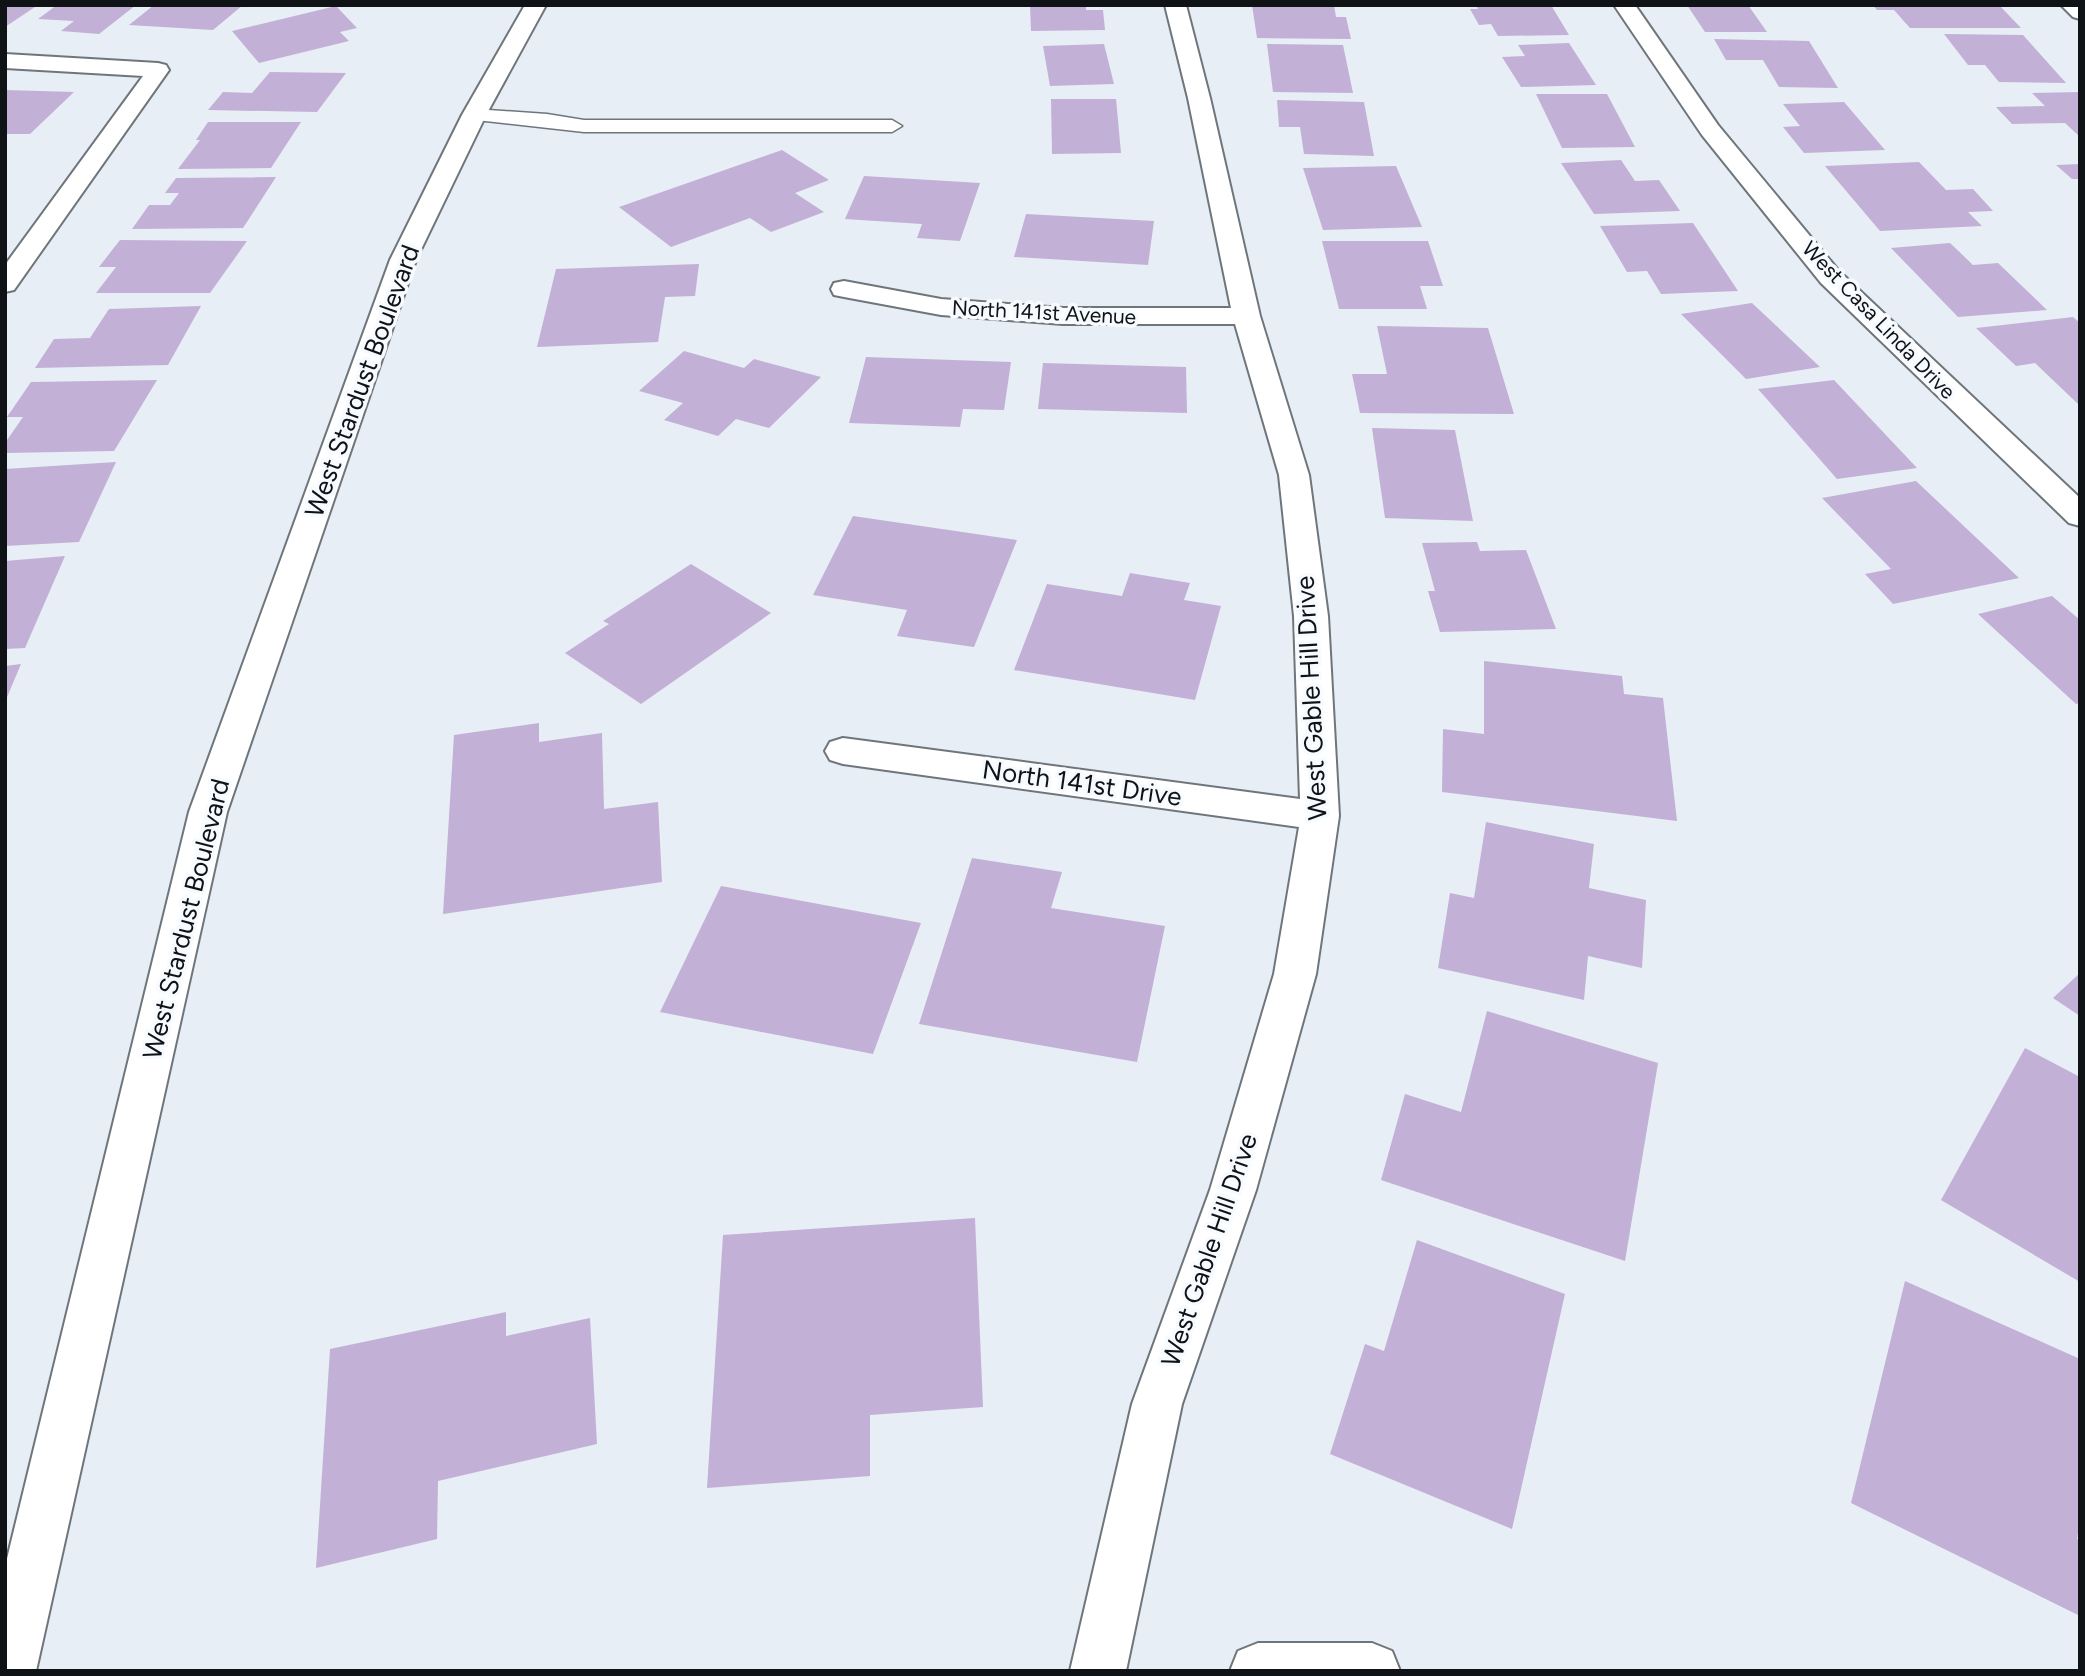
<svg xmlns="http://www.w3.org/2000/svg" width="2085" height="1676" viewBox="0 0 2085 1676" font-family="Figtree,sans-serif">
<rect width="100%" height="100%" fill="#e7eef5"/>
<!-- building -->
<g fill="#c3b0d6">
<path d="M5 5H38L5 27Z"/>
<path d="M57 5H136L99 34 61 31 74 21 38 19Z"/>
<path d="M154 5H243L213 30 129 25Z"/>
<path d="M1030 5H1086V10H1103L1105 30 1031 31Z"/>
<path d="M1252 5H1334L1336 17H1346L1351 39 1257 38Z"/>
<path d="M1476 5H1551L1569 35 1498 36 1491 24 1479 25 1470 9H1478Z"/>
<path d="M1687 5H1748L1767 32H1705Z"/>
<path d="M1873 5H1999L2021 28H1910L1894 10H1877Z"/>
<path d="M336 6 357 28 340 32 349 41 259 63 232 31Z"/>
<path d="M1944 34 2023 35 2066 83 1999 82 1985 65H1968Z"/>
<path d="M1714 39 1809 41 1838 88 1779 87 1763 60H1726Z"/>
<path d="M1569 43 1596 85 1521 87 1502 57 1525 56 1518 45Z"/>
<path d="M1104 44 1114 84 1050 86 1043 46Z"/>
<path d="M1267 44 1343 45 1353 93 1273 92Z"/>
<path d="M270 72 346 73 317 112 208 110 223 92 252 93Z"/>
<path d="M5 90 74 92 30 134H5Z"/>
<path d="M2080 92V137L2065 123 2012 124 1996 107 2045 106 2032 93Z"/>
<path d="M1536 94H1607L1635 147 1562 148Z"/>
<path d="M1051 99H1116L1121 153 1052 154Z"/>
<path d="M1277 100 1364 102 1374 156 1304 154 1300 127H1279Z"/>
<path d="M1844 102 1885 150 1804 153 1783 127 1800 126 1783 104Z"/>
<path d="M208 122H301L271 168 178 169 200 140H196Z"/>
<path d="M782 150 829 180 795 193 824 212 771 232 750 218 671 247 619 207Z"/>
<path d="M1621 160 1635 181 1659 180 1680 211 1594 214 1561 163Z"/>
<path d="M1919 162 1946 190 1973 189 1993 211 1968 212 1982 226 1880 231 1825 166Z"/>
<path d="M2080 164V179H2072L2056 165Z"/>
<path d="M1396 166 1422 227 1323 230 1303 168Z"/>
<path d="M864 176 980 183 960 241 917 238 922 224 845 219Z"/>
<path d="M276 177 243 228 132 229 149 205H170L179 193H165L176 178Z"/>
<path d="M1026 214 1154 221 1148 265 1014 257Z"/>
<path d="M1693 223 1738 291 1661 294 1647 271 1627 272 1600 226Z"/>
<path d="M120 240 247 241 210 293H96L116 267H99Z"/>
<path d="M1322 241H1428L1443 286H1420L1427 309H1339Z"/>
<path d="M1950 243 1973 265 1998 263 2047 310 1958 317 1891 248Z"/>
<path d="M699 264 695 296 665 297 658 342 537 347 556 269Z"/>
<path d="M1752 303 1820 367 1746 379 1681 314Z"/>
<path d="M201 306 168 365 35 368 54 339 90 338 109 309Z"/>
<path d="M2073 317 2080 323 2078 404 2035 363 2016 366 1976 328Z"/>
<path d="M1377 326 1488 328 1514 414 1360 413 1352 374H1387Z"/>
<path d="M684 351 744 368 754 359 821 377 769 428 736 419 718 436 664 420 683 403 639 391Z"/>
<path d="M866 357 1011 362 1004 410 963 409 960 427 849 423Z"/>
<path d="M1043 363 1186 367 1187 413 1038 409Z"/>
<path d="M157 380 114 451 5 453V443L23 417H7L31 382Z"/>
<path d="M1834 380 1917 468 1837 479 1758 389Z"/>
<path d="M1372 428 1455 430 1473 521 1385 518Z"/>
<path d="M116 462 79 542 5 546V469Z"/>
<path d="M1916 481 2019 578 1893 604 1865 574 1891 569 1822 498Z"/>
<path d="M853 516 1017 540 974 647 897 636 907 610 813 595Z"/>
<path d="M1477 542 1480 551 1526 550 1556 629 1440 632 1428 591H1435L1422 543Z"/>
<path d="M65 556 25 648 5 649V561Z"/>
<path d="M691 564 771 613 641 704 565 653 609 624 603 621Z"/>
<path d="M1130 573 1190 583 1184 600 1221 606 1195 700 1014 670 1047 584 1122 596Z"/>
<path d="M2052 596 2080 620V703L2076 704 1978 614Z"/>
<path d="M1484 661 1622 676 1624 694 1663 698 1677 821 1442 792 1443 729 1484 734Z"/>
<path d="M21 664 5 702V666Z"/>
<path d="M539 723V742L602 733 604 809 658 802 662 882 443 914 454 735Z"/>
<path d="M1486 822 1594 844 1589 888 1646 900 1642 968 1588 956 1584 1000 1438 968 1450 893 1474 898Z"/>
<path d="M972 858 1062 872 1051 908 1165 926 1137 1062 919 1024Z"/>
<path d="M721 886 921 923 873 1054 660 1012Z"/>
<path d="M2080 973V1016L2053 998Z"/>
<path d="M1487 1011 1658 1063 1625 1261 1381 1180 1405 1094 1461 1112Z"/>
<path d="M2025 1048 2080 1077V1282L1941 1200Z"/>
<path d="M975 1218 983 1407 870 1415V1476L707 1488 723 1235Z"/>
<path d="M1417 1240 1565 1294 1512 1529 1330 1454 1365 1344 1384 1351Z"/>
<path d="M1905 1281 2080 1359V1521L2077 1539 2080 1540V1616L1851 1503Z"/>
<path d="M506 1312V1336L590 1318 597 1444 438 1481 437 1539 316 1568 330 1349Z"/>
</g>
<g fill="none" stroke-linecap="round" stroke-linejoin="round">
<defs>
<path id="service" d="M474 109 547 114 584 120H892L902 126 892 132H584L467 119 465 115Z"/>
<g id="minor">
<path d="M1165 5H1186L1210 98 1260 316 1309 475 1328 616 1339 816 1316 974 1256 1190 1182 1404 1126 1671H1070L1132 1404 1210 1190 1274 974 1299 827 843 764 830 760 825 751 830 742 843 738 1300 799 1294 616 1279 475 1235 324H1063L941 315 844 297 834 295 831 289 834 283 844 281 941 299 1063 308H1231L1188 98Z"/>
<path d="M1614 5H1635L1718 125 1839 271 2080 498V526L2069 523 1821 283 1702 135Z"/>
<path d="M2061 5H2080V19L2073 17Z"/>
<path d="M5 54 158 63 166 65 169 70 14 290 5 292V265L143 76 5 68Z"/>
<path d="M1258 1643H1372L1392 1651 1400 1671H1230L1238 1651Z"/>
</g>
<path id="tertiary" d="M525 5H546L486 115 416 260 227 812 36 1671H5V1567L189 812 390 260 462 115Z"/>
</defs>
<!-- service casing -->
<use href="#service" stroke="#6f767b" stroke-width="3"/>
<!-- minor casing -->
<use href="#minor" stroke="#6f767b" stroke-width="4"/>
<!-- tertiary casing -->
<use href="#tertiary" stroke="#6f767b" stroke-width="4"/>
<!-- service -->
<use href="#service" fill="#fff" fill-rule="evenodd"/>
<!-- minor -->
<use href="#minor" fill="#fff" fill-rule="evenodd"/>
<!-- tertiary -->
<use href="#tertiary" fill="#fff" fill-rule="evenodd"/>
</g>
<g text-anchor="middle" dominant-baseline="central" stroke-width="7" stroke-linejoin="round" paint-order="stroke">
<!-- far-street labels -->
<g font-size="21" fill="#101315" stroke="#f7fbff">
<text transform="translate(1044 312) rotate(3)">North 141st Avenue</text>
<text transform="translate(1879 320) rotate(46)">West Casa Linda Drive</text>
</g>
<!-- street labels -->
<g font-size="26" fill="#101315" stroke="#f7fbff">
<text transform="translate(362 381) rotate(-70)">West Stardust Boulevard</text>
<text transform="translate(1311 698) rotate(-93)">West Gable Hill Drive</text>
<text transform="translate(1082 783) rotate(8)">North 141st Drive</text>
<text transform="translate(186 919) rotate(-76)">West Stardust Boulevard</text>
<text transform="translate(1209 1250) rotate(-71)">West Gable Hill Drive</text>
</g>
</g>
<!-- border -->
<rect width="2085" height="1676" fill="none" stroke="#101315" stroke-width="14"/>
</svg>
